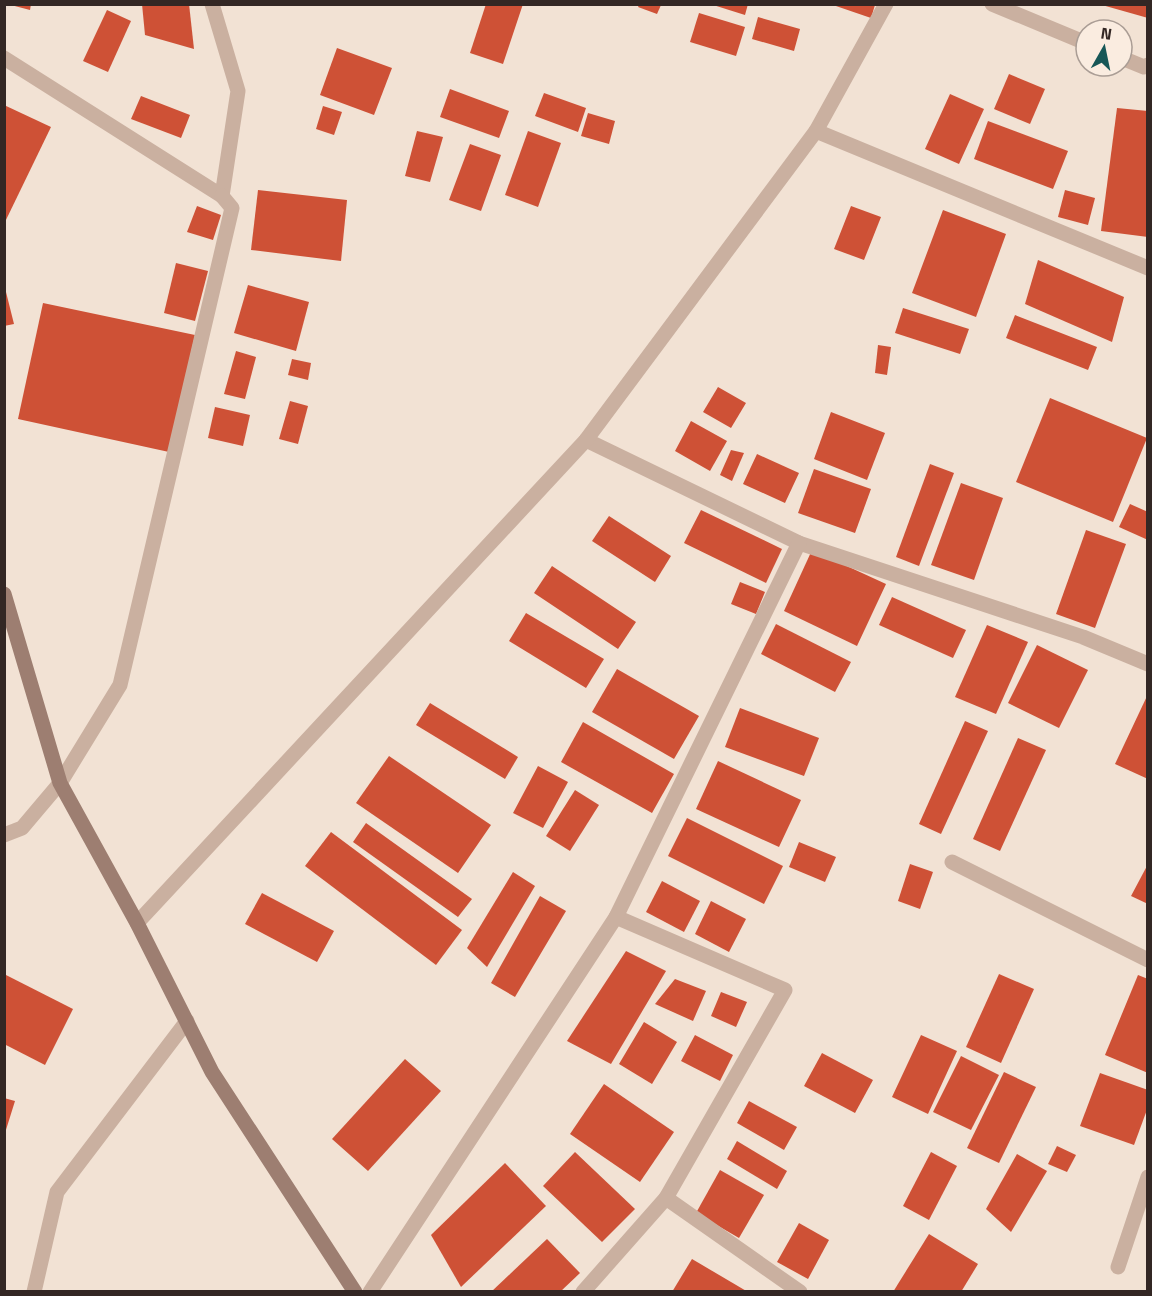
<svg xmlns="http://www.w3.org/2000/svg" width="1152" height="1296" viewBox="0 0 1152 1296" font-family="'Titillium Web',sans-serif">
<rect width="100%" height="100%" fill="#f2e2d4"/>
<!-- building -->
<g fill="#ce5136">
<path d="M7 4H31L30 10Z"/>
<path d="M142 4H189L194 49 145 35Z"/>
<path d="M486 4H523L503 64 470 53Z"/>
<path d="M710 4H748L745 15Z"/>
<path d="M639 5H661L657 14 638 7Z"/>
<path d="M833 5H875L871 18Z"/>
<path d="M1102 5H1148V18Z"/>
<path d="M107 10 131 21 108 72 83 61Z"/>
<path d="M699 13 745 27 736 56 690 42Z"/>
<path d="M758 17 800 29 794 51 752 39Z"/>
<path d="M337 48 392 68 374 115 320 95Z"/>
<path d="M1009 74 1045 89 1030 124 994 109Z"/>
<path d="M450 89 509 111 499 138 440 117Z"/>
<path d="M544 93 586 108 578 132 535 116Z"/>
<path d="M950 94 984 109 959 164 925 149Z"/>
<path d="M141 96 190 115 181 138 131 119Z"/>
<path d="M4 105 51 127 4 224Z"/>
<path d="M323 106 342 112 334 135 316 129Z"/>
<path d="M1117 108 1148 111V237L1101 231Z"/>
<path d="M588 113 615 121 609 144 581 136Z"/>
<path d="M988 121 1068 151 1053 189 974 159Z"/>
<path d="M417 131 443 137 430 182 405 176Z"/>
<path d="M528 131 561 143 538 207 505 195Z"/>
<path d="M470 144 501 155 481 211 449 200Z"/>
<path d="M258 190 347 200 341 261 251 250Z"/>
<path d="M1065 190 1095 198 1088 225 1058 217Z"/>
<path d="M197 206 221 215 213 240 187 232Z"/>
<path d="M851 206 881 217 864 260 834 249Z"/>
<path d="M943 210 1006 234 976 317 912 293Z"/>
<path d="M1038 260 1124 297 1112 342 1025 304Z"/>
<path d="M176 263 208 271 195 321 164 313Z"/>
<path d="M4 284 14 324 4 326Z"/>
<path d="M248 285 309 302 296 351 234 333Z"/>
<path d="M43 303 195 335 169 452 18 419Z"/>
<path d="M903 308 969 329 960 354 895 333Z"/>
<path d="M1015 315 1097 347 1088 370 1006 338Z"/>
<path d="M878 345 891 347 887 375 875 373Z"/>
<path d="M236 351 256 357 245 399 224 394Z"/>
<path d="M292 359 311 363 308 380 288 375Z"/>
<path d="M718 387 746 403 731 428 703 412Z"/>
<path d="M1050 398 1147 438 1113 522 1016 482Z"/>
<path d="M290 401 308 406 298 444 279 439Z"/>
<path d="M215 407 250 415 243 446 208 438Z"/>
<path d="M831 412 885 433 867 480 814 459Z"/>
<path d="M691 421 727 441 710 471 675 451Z"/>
<path d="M731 450 744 453 732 481 720 475Z"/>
<path d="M757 454 799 473 785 503 743 484Z"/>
<path d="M930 464 954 473 919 566 896 557Z"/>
<path d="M814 469 871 489 855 533 798 513Z"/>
<path d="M961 483 1003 498 974 580 931 565Z"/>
<path d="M1130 504 1148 512V540L1119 527Z"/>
<path d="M701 510 782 549 766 583 684 543Z"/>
<path d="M609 516 671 556 655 582 592 541Z"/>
<path d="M1086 530 1126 544 1095 628 1056 614Z"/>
<path d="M812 550 886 584 857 646 784 611Z"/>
<path d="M552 566 636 622 618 649 534 593Z"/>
<path d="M740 582 765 592 756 614 731 604Z"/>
<path d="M892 597 966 630 953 658 879 625Z"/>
<path d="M526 613 604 659 586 688 509 641Z"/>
<path d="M776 624 851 662 835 692 761 654Z"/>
<path d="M987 625 1028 642 996 714 955 697Z"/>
<path d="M1037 645 1088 670 1059 728 1008 703Z"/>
<path d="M617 669 699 716 674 759 592 712Z"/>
<path d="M1148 694V779L1115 764Z"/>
<path d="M430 703 518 757 505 779 416 725Z"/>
<path d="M740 708 819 738 804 776 725 747Z"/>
<path d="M965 721 988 731 941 834 919 824Z"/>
<path d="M583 722 674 774 652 813 561 762Z"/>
<path d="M1018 738 1046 750 1000 851 973 839Z"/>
<path d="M389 756 491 825 458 873 356 803Z"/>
<path d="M718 761 801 800 779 847 696 809Z"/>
<path d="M538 766 568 782 543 828 513 813Z"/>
<path d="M575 790 599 805 570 851 546 836Z"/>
<path d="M687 818 783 866 764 904 668 856Z"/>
<path d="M366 823 472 899 458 917 353 842Z"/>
<path d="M331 832 462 930 436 965 305 866Z"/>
<path d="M799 842 836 857 825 882 789 867Z"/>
<path d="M910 864 933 872 920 909 898 901Z"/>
<path d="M1148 864V904L1131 896Z"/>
<path d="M513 872 535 886 487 967 467 948Z"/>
<path d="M662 881 700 901 684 932 646 912Z"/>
<path d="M262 893 334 931 317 962 245 924Z"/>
<path d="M540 896 566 911 515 997 491 983Z"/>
<path d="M711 901 746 919 729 952 695 934Z"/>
<path d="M626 951 666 971 611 1064 567 1041Z"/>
<path d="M4 974 73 1009 45 1065 4 1044Z"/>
<path d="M999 974 1034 989 1001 1063 966 1047Z"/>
<path d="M1138 975 1148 979V1073L1105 1055Z"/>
<path d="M675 979 706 991 693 1021 655 1004Z"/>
<path d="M721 992 747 1002 736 1027 711 1016Z"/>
<path d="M644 1022 677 1042 652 1084 619 1064Z"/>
<path d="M695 1035 733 1055 720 1081 681 1061Z"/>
<path d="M921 1035 957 1051 928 1114 892 1097Z"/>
<path d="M822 1053 873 1080 855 1113 804 1086Z"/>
<path d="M961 1056 999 1075 971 1130 933 1112Z"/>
<path d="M405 1059 441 1091 368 1171 332 1139Z"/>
<path d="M1004 1072 1036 1087 999 1163 967 1148Z"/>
<path d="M1100 1073 1148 1090V1107L1134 1145 1080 1126Z"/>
<path d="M604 1084 674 1132 640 1182 570 1134Z"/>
<path d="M4 1098 15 1101 5 1133H4Z"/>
<path d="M749 1101 797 1127 784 1150 737 1123Z"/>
<path d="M737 1141 787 1171 777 1189 727 1159Z"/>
<path d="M1057 1146 1076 1155 1067 1172 1048 1164Z"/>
<path d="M575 1152 635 1209 602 1242 543 1186Z"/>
<path d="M931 1152 957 1166 929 1220 903 1206Z"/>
<path d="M1017 1154 1047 1171 1011 1232 986 1209Z"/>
<path d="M505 1163 546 1206 461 1287 431 1235Z"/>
<path d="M720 1170 764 1195 739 1238 696 1213Z"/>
<path d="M799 1223 829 1240 808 1279 777 1262Z"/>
<path d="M929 1234 978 1264 961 1292H893Z"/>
<path d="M547 1239 580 1273 560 1292H491Z"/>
<path d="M692 1259 748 1292H672Z"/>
</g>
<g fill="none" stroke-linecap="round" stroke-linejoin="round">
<!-- street -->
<g stroke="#cab0a0" stroke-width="15">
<path d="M992 4 1086 43"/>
<path d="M4 58 222 196 238 91 212 4"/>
<path d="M1122 58 1144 67 1148 65"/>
<path d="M816 131 886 4"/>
<path d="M586 440 799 543 1083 637 1148 664"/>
<path d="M4 835 22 828 60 783 120 685 232 208 222 196"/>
<path d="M952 862 1148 960"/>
<path d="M616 917 785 990 666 1198"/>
<path d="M137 923 586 440 816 131 1148 268"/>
<path d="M1118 1267 1148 1177"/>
<path d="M34 1292 57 1192 187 1021"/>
<path d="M370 1292 616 917 799 543"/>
<path d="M583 1292 666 1198 800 1292"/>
</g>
<!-- secondary -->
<path stroke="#9d7e71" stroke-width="15" d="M4 594 60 783 137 923 212 1072 355 1292"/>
</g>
<!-- border -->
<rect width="1152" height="1296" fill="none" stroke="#332724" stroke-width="12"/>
<!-- north arrow -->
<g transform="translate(1104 48) rotate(9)"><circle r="28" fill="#faece0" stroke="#aa9d95" stroke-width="1.5"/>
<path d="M0-4.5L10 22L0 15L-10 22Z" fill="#175757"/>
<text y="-9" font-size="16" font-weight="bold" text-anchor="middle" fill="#332724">N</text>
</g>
</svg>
